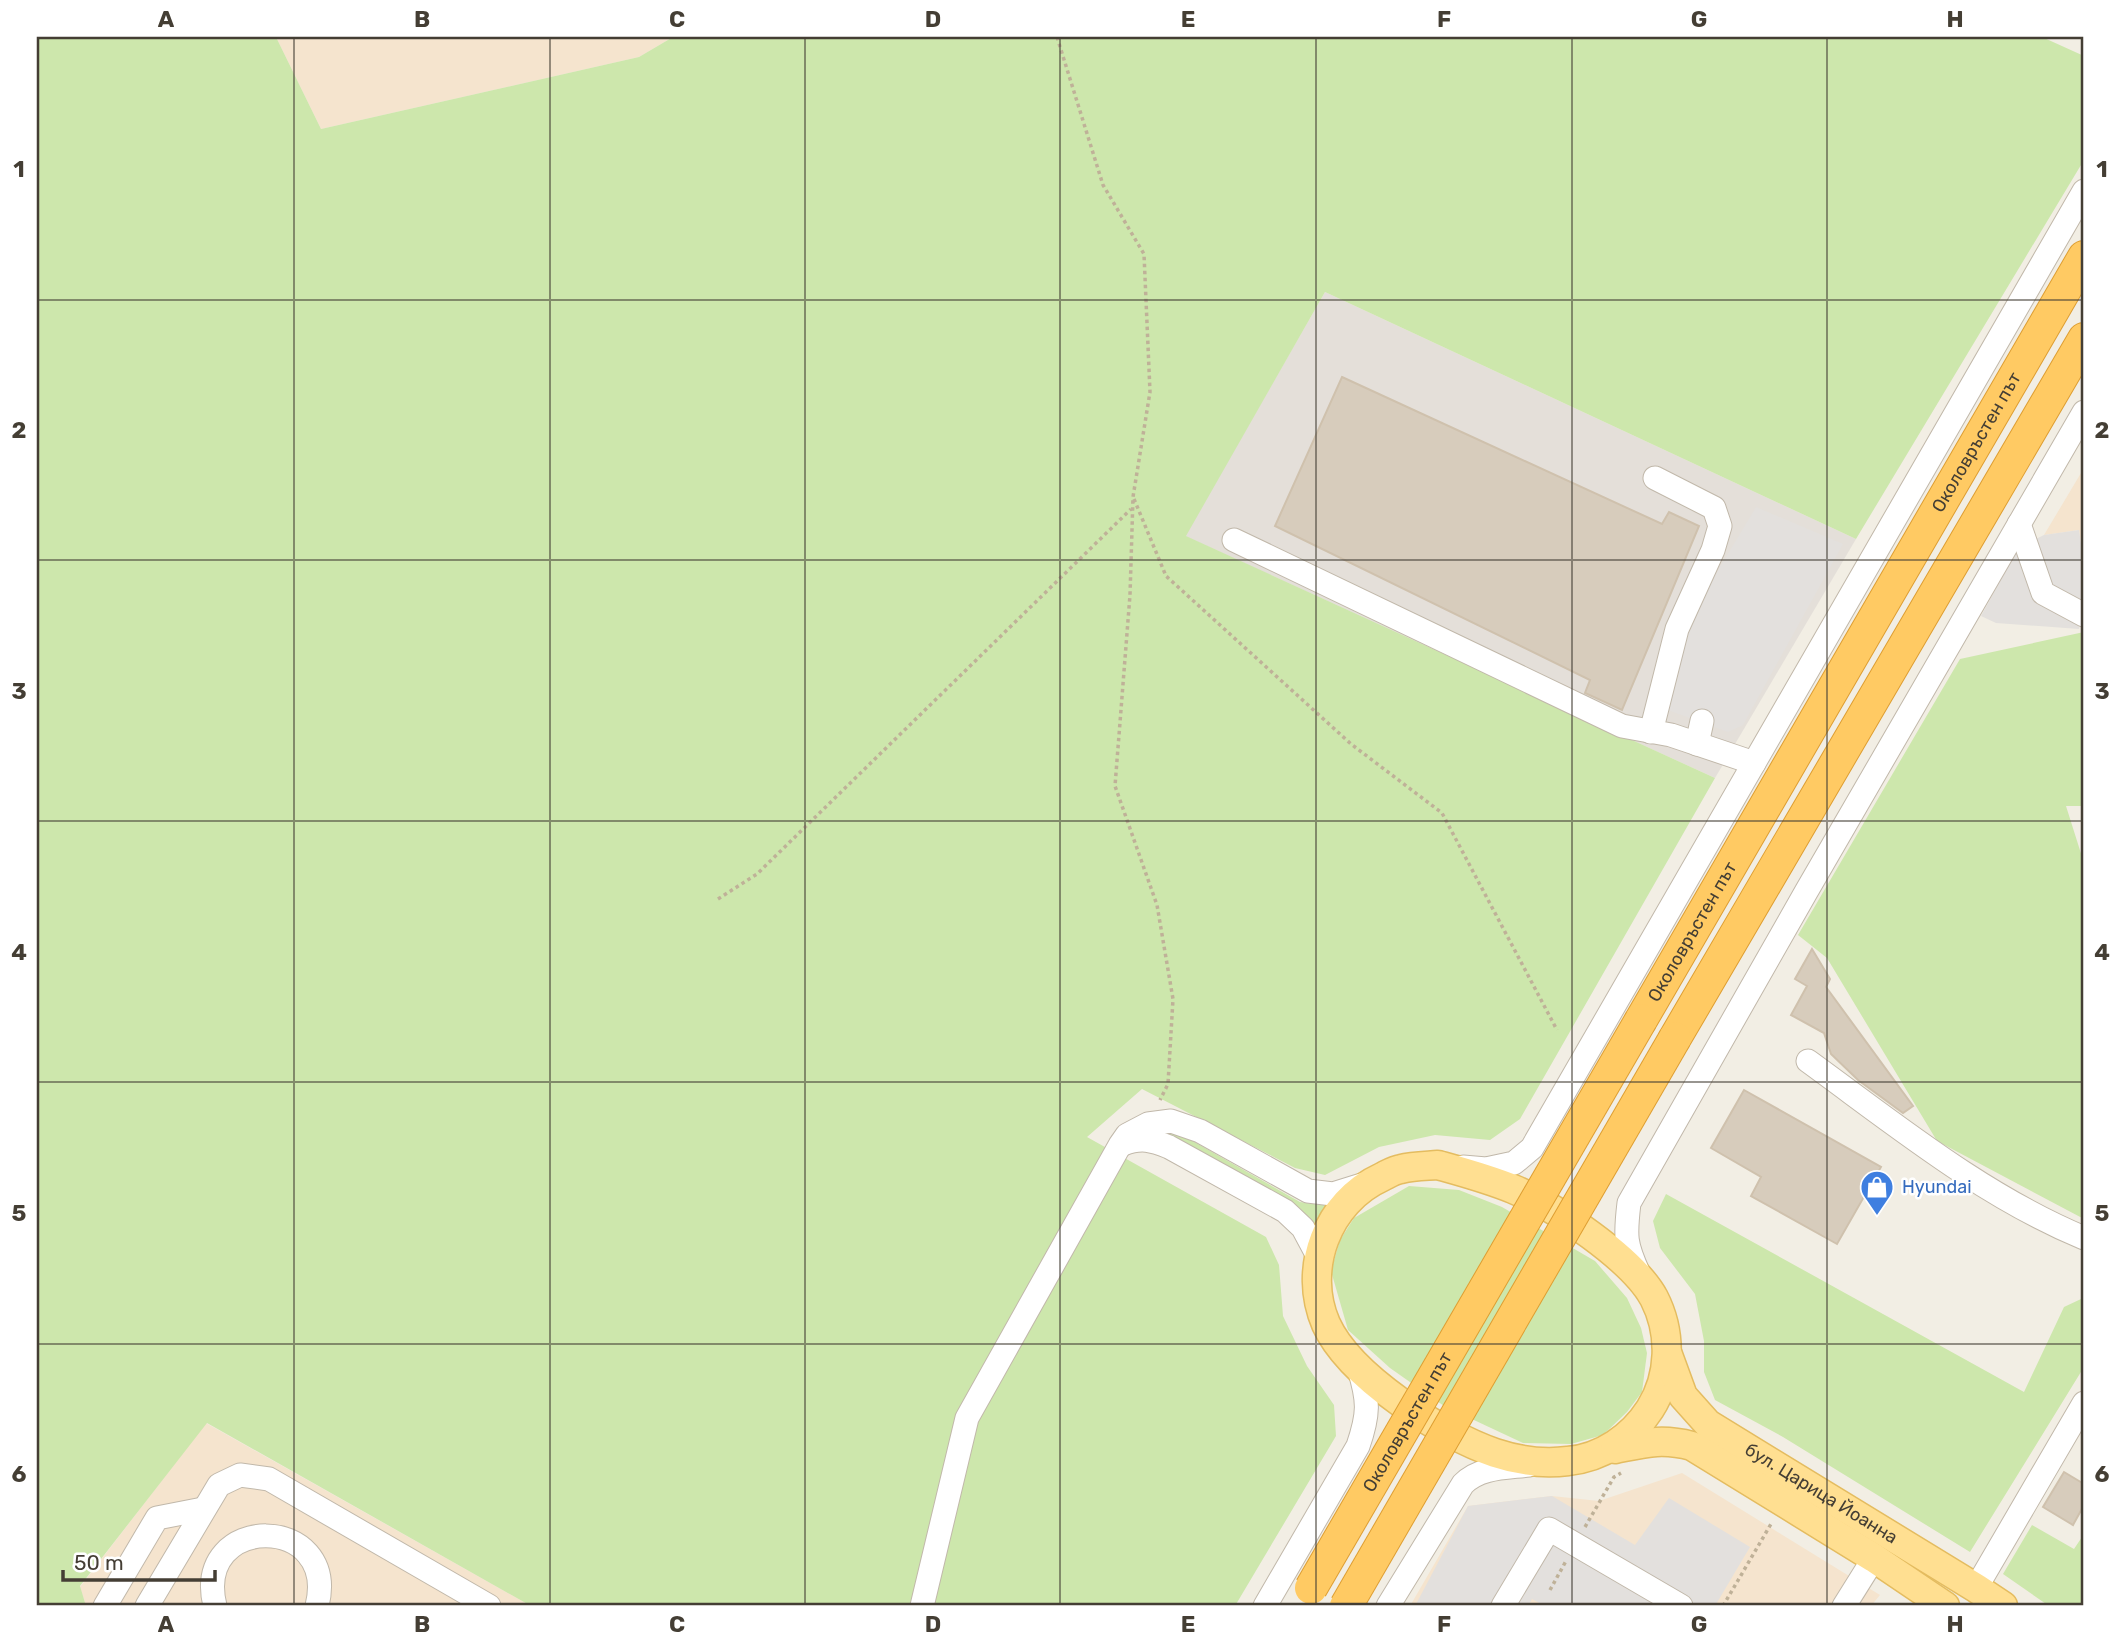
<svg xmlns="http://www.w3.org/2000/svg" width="2121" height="1643" viewBox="0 0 2121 1643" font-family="Rubik,sans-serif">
<rect width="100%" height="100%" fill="#f2eee4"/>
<!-- commercial -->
<g fill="#f5e4ce">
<path d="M276 37H673L639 57 321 129Z"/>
<path d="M2084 468V564L2079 530 2044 535Z"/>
<path d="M206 1423 531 1606H86L80 1587Z"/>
<path d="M1682 1473 1880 1595 1871 1606H1410L1468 1506 1552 1496 1599 1501Z"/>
</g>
<!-- industrial -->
<path fill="#e4dfd9" d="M1325 292 1856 539 1715 778 1185 536Z"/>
<!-- green -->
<g fill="#cde7ac">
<path d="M37 37H276L321 129 639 57 673 37H2042L2084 56V160L1856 539 1325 292 1186 536 1715 778 1520 1119 1490 1140 1435 1135 1379 1147 1325 1175 1295 1168 1142 1089 1087 1137 1266 1237 1279 1265 1283 1316 1307 1366 1334 1405 1336 1436 1235 1606H531L207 1423 80 1586 86 1606H37Z"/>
<path d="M2084 632V806H2066L2084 863V1219L1937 1141 1827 958 1798 935 1960 659Z"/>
<path d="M1171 1132 1182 1135 1300 1202 1320 1205H1334L1315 1235 1169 1135 1168 1133Z"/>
<path d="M1409 1186 1459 1190 1502 1207 1595 1261 1627 1298 1641 1328 1647 1353 1642 1392 1627 1412 1603 1435 1571 1444 1523 1443 1444 1406 1390 1368 1348 1330 1331 1271 1340 1240 1354 1218Z"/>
<path d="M1666 1194 2024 1392 2064 1307 2081 1299 2084 1301V1367L1970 1552 1783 1437 1715 1400 1704 1372V1341L1695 1294 1660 1248 1653 1221Z"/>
<path d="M2032 1525 2074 1549 2084 1534V1606H2049L2003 1574Z"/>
</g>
<!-- parking -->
<g fill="#e3e0dd">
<path d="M1756 507 1843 544 1743 725 1728 732 1665 709 1689 619Z"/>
<path d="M2079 530 2084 564V609L2079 629 1996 623 1981 616 2019 547 2044 535Z"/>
<path d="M1552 1496 1635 1545 1669 1498 1750 1547 1715 1606H1545L1532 1599 1528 1606H1415L1468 1506Z"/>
</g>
<!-- building -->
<g fill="#d7ccbc" stroke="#cfc1ad" stroke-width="2">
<path d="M1342 377 1662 524 1669 512 1699 526 1622 710 1585 693 1590 680 1275 526Z"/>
<path d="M1812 949 1830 979 1826 987 1913 1106 1903 1113 1858 1080 1831 1054 1824 1033 1791 1015 1807 986 1795 979Z"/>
<path d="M1744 1090 1881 1167 1837 1244 1751 1196 1761 1177 1711 1148Z"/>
<path d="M2064 1472 2084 1484V1505L2073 1525 2043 1507Z"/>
</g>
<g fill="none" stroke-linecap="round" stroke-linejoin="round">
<defs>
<g id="minor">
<path d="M2019 524 2043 593 2084 615"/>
<path d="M1234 540 1622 726 1671 735 1754 763"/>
<path d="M1651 732 1677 629 1713 550 1720 526 1714 508 1655 478"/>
<path d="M1697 744 1702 721"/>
<path d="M1808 1061C1896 1125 1983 1196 2084 1238"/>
<path d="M1123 1144C1141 1137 1152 1140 1169 1147L1285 1211 1303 1228 1318 1256"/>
<path d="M1463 1167 1486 1169 1514 1163 1532 1148 2084 191"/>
<path d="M1639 1274C1625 1244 1625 1236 1629 1203L1806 892 2084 412"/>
<path d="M1976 1588 2084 1403"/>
<path d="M105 1606 157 1518 203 1509"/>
<path d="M147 1606 219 1485 240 1475 269 1479 489 1606"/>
<path d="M215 1606C192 1512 340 1513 317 1606"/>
<path d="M922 1606 967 1418 1120 1145 1127 1135 1148 1124 1171 1121 1200 1131 1308 1191 1333 1194 1365 1184"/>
<path d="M1265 1606 1358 1446C1369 1414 1369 1401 1359 1369"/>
<path d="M1388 1606 1463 1484C1480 1467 1505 1468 1529 1465"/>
<path d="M1503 1606 1549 1529 1681 1606"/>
<path d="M1844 1606 1874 1558"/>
</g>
<g id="major">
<path d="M1438 1165C1463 1172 1489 1179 1513 1189 1554 1206 1633 1259 1654 1298 1672 1333 1671 1376 1650 1409 1632 1437 1602 1458 1568 1461 1544 1464 1519 1461 1495 1453 1442 1435 1350 1377 1326 1324 1302 1269 1327 1202 1382 1177 1388 1174 1394 1170 1401 1169 1413 1166 1426 1166 1438 1165Z"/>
<path id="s1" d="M1668 1355 1683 1396 1708 1424 1976 1588 2003 1606"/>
<path d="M1615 1449C1645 1443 1661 1438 1692 1446L1874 1558 1945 1606"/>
</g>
<g id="highway">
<path id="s2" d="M1641 1020 2084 257"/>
<path d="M1675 1038 2084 339"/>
</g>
</defs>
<!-- minor casing -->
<use href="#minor" stroke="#c1b8aa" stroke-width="25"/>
<!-- major casing -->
<use href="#major" stroke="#e4bc60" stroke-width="31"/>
<!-- highway casing -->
<use href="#highway" stroke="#de9e32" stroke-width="34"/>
<!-- path -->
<g stroke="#bfb198" stroke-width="3.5" stroke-dasharray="3.5 3.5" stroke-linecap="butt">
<path d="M1057 37 1103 185 1144 254 1150 392 1133 497 1130 595 1115 786 1157 905 1173 999 1168 1084 1160 1100"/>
<path d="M1134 499 1166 576 1351 744 1442 813 1557 1030"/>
<path d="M718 899 757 874 1131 509"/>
<path d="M1585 1527 1614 1477 1621 1473"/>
<path d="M1550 1590 1566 1561"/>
<path d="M1723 1606 1771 1524"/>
</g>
<!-- minor -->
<use href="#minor" stroke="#fff" stroke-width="23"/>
<!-- major -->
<use href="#major" stroke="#ffdf91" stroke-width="28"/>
<!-- highway -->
<use href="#highway" stroke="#ffca63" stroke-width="32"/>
<defs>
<g id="highway-bridge">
<path id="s3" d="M1311 1588 1641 1020"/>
<path d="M1346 1606 1675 1038"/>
</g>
</defs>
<!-- highway-bridge casing -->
<use href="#highway-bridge" stroke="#de9e32" stroke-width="34" stroke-linecap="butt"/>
<!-- highway-bridge -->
<use href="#highway-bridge" stroke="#ffca63" stroke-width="32"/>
</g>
<!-- grid -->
<path fill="none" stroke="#443e34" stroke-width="2" stroke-opacity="0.55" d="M294 37V1606M550 37V1606M805 37V1606M1060 37V1606M1316 37V1606M1572 37V1606M1827 37V1606M37 300H2084M37 560H2084M37 821H2084M37 1082H2084M37 1344H2084"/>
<!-- icons -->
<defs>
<symbol id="shop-pin" viewBox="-11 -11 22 30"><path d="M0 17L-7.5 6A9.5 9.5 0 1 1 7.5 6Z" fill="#3f7fe0" stroke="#fff"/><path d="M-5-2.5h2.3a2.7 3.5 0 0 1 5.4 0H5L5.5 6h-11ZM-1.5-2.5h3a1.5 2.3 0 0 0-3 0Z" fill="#fff"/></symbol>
</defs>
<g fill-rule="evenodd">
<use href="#shop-pin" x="1858" y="1168" width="38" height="52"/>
</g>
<g text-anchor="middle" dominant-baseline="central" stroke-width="5" stroke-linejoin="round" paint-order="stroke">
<!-- street labels -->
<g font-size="18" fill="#443e34" stroke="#fff">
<text stroke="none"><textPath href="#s2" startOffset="668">Околовръстен път</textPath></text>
<text stroke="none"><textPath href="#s2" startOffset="102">Околовръстен път</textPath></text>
<text stroke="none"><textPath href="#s3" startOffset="192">Околовръстен път</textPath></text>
<text stroke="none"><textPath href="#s1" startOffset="214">бул. Царица Йоанна</textPath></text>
</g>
<!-- shop labels -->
<g font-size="18" fill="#366cbe" stroke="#fff" text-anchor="start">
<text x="1902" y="1187">Hyundai</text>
</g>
</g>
<!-- border -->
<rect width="2121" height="1643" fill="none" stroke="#ffffff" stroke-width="77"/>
<!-- scale -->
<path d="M63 1570v10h152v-10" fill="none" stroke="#443e34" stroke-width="3.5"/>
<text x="74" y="1570" font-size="21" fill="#443e34" stroke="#ffffff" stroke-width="5" paint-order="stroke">50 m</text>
<rect x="38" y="38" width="2044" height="1566" fill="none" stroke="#443e34" stroke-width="2.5"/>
<g font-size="23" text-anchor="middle" font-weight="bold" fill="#443e34">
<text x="166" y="27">A</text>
<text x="422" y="27">B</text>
<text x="677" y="27">C</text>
<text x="933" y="27">D</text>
<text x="1188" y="27">E</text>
<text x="1444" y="27">F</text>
<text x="1699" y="27">G</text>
<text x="1955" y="27">H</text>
<text x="19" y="177">1</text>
<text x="2102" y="177">1</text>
<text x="19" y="438">2</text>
<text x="2102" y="438">2</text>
<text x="19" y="699">3</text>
<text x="2102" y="699">3</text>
<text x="19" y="960">4</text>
<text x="2102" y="960">4</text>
<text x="19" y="1221">5</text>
<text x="2102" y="1221">5</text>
<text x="19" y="1482">6</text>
<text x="2102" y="1482">6</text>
<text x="166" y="1632">A</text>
<text x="422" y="1632">B</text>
<text x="677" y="1632">C</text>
<text x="933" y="1632">D</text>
<text x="1188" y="1632">E</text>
<text x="1444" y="1632">F</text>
<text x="1699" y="1632">G</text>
<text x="1955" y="1632">H</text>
</g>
</svg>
